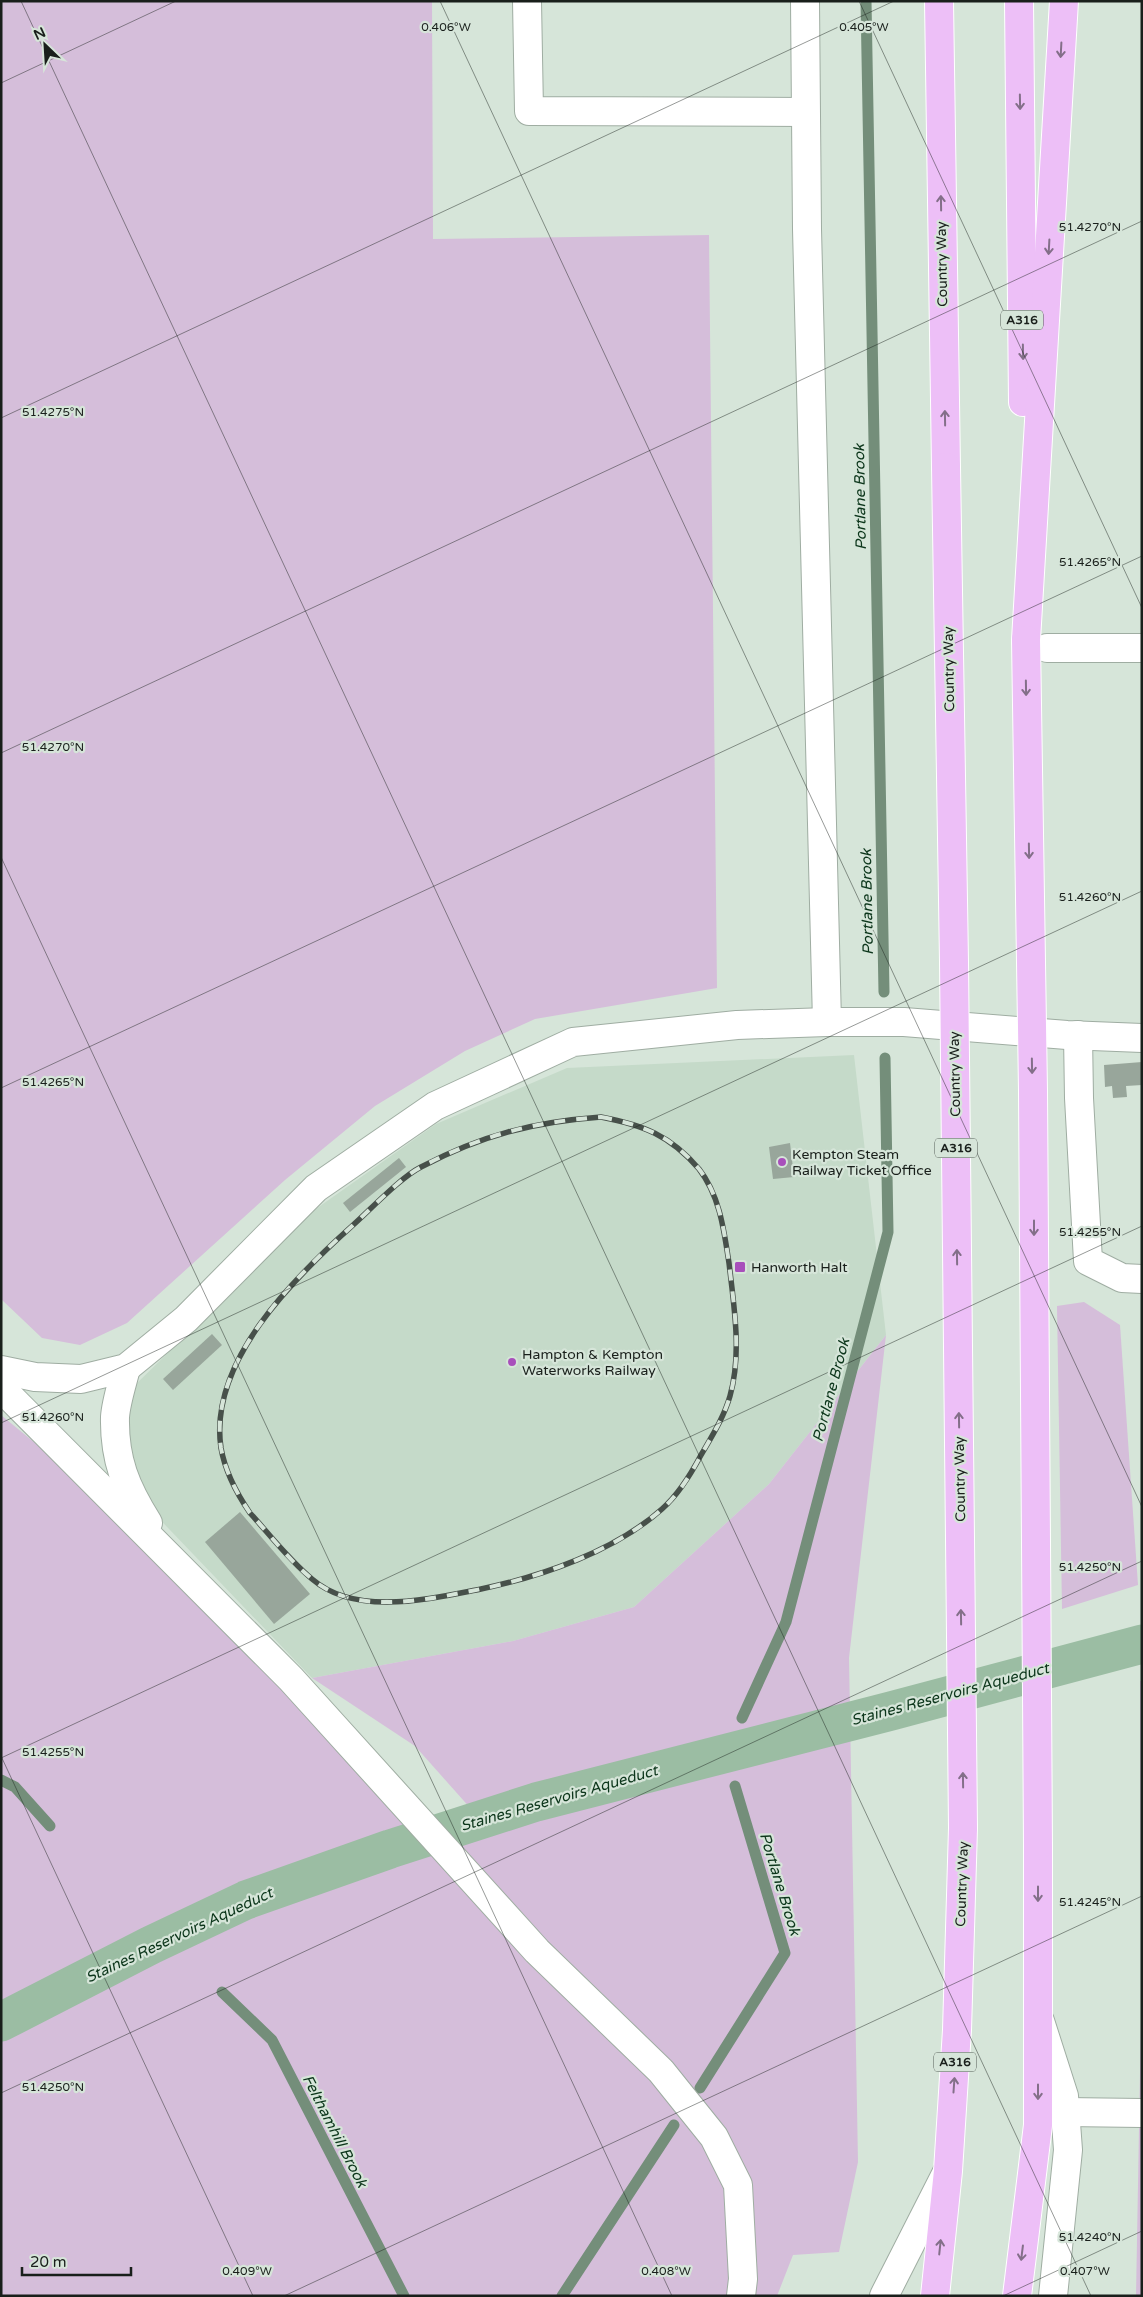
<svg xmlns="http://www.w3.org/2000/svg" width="1143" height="2297" viewBox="0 0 1143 2297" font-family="'Varela Round',sans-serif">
<rect width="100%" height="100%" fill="#d6e5d9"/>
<!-- built -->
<path fill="#c5dac9" d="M854 1055 886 1335 769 1484 634 1607 513 1641 312 1678 146 1505 126 1440 132 1388 313 1211 436 1124 567 1068Z"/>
<!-- green -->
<g fill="#d5beda">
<path d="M1 1H432L433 239 709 235 717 988 535 1019 465 1051 375 1106 285 1180 127 1323 80 1345 42 1338 1 1299Z"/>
<path d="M1084 1302 1120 1325 1138 1585 1062 1609 1057 1306Z"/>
<path d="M886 1335 849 1658 858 2162 839 2252 793 2255 777 2296H1V1415L35 1443 291 1679 448 1842 488 1828 415 1746 312 1678 513 1641 634 1607 769 1484Z"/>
<path d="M1140 1681H1142V2296H1136L1141 2017Z"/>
</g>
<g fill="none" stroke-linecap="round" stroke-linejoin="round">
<!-- stream -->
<g stroke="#748e7a" stroke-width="11">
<path d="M866 1 884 992"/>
<path d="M742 1718 786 1622 888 1232 885 1058"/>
<path d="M1 1780 15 1787 50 1826"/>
<path d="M222 1992 272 2040 404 2296"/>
<path d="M700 2088 785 1953 735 1786"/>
<path d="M562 2296 674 2125"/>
</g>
<!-- canal -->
<path stroke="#9bbda3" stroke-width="39" d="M1 2022 151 1945 246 1900 390 1849 536 1802 891 1711 1142 1644"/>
</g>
<!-- building -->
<g fill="#98a69b">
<path d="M1142 1062V1085L1126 1086 1127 1097 1113 1098 1112 1086 1105 1087 1104 1065Z"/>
<path d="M790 1143 794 1177 773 1179 769 1147Z"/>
<path d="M399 1158 406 1167 350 1212 343 1203Z"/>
<path d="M212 1334 222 1345 173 1390 163 1379Z"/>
<path d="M240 1512 310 1594 274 1624 205 1542Z"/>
</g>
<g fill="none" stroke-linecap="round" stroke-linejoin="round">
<defs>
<g id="minor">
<path d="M527 1 529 111 805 112"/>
<path d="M805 1 807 229 827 1022"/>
<path d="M1047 648H1142"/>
<path d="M1078 1035 1079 1098 1088 1261 1122 1278 1142 1279"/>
<path d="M126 1368C122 1384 116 1402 115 1417 114 1460 126 1488 148 1523"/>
<path d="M1 1370 35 1377 81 1379 126 1368 186 1319 316 1188 435 1106 573 1042 737 1025 827 1022H904L1067 1035 1142 1038"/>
<path d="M1 1388 291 1679 537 1951 661 2071 714 2137 738 2185 743 2279 741 2296"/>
<path d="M1040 2021 1064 2096 1068 2150 1053 2296"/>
<path d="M1065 2112 1142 2113"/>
<path d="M884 2296 947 2172"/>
</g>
<g id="highway">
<path d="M939 1 946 467"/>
<path d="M1019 1 1023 402"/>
<path d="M1026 640 1064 1"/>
<path d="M935 2296 948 2171 957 2030 963 1828"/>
<path d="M1017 2296 1038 2125V1846"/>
</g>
</defs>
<!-- minor casing -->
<use href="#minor" stroke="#9fada2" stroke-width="30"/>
<!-- highway casing -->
<use href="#highway" stroke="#fff" stroke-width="30"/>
<!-- minor -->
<use href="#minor" stroke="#fff" stroke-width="28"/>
<!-- highway -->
<use href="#highway" stroke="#edbff7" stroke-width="28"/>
<defs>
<path id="rail" d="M601 1117C643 1125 670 1135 699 1169 720 1196 724 1231 729 1263 734 1307 742 1353 730 1396 724 1417 712 1436 701 1455 691 1474 679 1494 662 1509 615 1551 543 1576 481 1589 429 1599 356 1617 312 1579 289 1560 270 1535 250 1513 237 1494 225 1471 221 1448 208 1362 294 1278 352 1226 370 1210 401 1177 421 1167 482 1135 533 1122 601 1117Z"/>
</defs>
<!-- rail casing -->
<use href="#rail" stroke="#47504a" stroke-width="5.5"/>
<!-- rail -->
<use href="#rail" stroke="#d6e5d9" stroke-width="4" stroke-dasharray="11" stroke-linecap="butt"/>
<defs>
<g id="highway-bridge">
<path d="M946 467 954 962 963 1828"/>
<path d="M1026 640 1033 1091 1038 1846"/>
</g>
</defs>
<!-- highway-bridge casing -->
<use href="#highway-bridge" stroke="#fff" stroke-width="30" stroke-linecap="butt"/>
<!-- highway-bridge -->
<use href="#highway-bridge" stroke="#edbff7" stroke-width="28"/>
</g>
<!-- one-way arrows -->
<defs><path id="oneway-shaft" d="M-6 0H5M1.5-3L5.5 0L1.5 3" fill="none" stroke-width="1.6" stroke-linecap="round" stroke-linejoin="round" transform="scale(1.25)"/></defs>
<g stroke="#836f89">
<use href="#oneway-shaft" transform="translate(1061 50) rotate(93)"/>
<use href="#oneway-shaft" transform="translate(1020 102) rotate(89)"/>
<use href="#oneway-shaft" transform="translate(941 203) rotate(-91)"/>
<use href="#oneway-shaft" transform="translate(1049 247) rotate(93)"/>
<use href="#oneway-shaft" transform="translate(1023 352) rotate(89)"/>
<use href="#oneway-shaft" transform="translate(945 418) rotate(-91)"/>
<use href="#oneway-shaft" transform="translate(1026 688) rotate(89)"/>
<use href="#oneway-shaft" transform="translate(1029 851) rotate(89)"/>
<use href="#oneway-shaft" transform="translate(1032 1066) rotate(89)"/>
<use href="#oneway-shaft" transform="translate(1034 1228) rotate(90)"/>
<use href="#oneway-shaft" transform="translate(957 1257) rotate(-91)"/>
<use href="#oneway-shaft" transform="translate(959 1420) rotate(-91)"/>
<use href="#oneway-shaft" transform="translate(961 1617) rotate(-91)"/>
<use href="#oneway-shaft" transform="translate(963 1780) rotate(-91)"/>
<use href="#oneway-shaft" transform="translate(1038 1894) rotate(90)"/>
<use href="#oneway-shaft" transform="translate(954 2085) rotate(-86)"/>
<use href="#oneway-shaft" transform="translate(1038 2092) rotate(90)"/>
<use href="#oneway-shaft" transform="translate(940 2247) rotate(-84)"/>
<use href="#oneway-shaft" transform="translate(1022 2253) rotate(97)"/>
</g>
<!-- ticks -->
<path fill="none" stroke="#191f1b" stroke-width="1" stroke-opacity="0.45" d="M21 1 1091 2296M440 1 1142 1507M859 1 1142 608M1 83 176 1M1 418 894 1M1 753 1142 221M1 857 672 2296M1 1088 1142 556M1 1423 1142 891M1 1756 253 2296M1 1758 1142 1226M1 2093 1142 1561M284 2296 1142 1896M1003 2296 1142 2231"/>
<!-- markers -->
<g fill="#a84fbb" stroke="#d6e5d9" stroke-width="2">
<circle cx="782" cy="1162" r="5"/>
<rect x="734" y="1261" width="12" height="12" rx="2.5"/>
<circle cx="512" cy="1362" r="5"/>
</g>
<g text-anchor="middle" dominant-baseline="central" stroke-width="4.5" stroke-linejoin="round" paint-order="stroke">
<!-- shield labels -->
<g fill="#d6e5d9" stroke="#525a54" stroke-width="1">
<rect x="1001" y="310.5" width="42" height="19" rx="4"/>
<rect x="935" y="1138.5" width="42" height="19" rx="4"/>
<rect x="934" y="2052.5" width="42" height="19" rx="4"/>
</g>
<g font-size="12" font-weight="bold" fill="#191f1b">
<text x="1022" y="320">A316</text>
<text x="956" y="1148">A316</text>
<text x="955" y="2062">A316</text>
</g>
<!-- street labels -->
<g font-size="14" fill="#191f1b" stroke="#d6e5d9">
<text transform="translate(942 264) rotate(-91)">Country Way</text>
<text transform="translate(949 669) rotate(-91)">Country Way</text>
<text transform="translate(955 1074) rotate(-91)">Country Way</text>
<text transform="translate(960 1479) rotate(-91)">Country Way</text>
<text transform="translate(962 1884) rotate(-88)">Country Way</text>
</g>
<!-- poi labels -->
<g font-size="14" fill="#191f1b" stroke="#d6e5d9" text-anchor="start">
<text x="792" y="1154">Kempton Steam<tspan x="792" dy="16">Railway Ticket Office</tspan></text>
<text x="751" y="1267">Hanworth Halt</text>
<text x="522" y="1354">Hampton &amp; Kempton<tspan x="522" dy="16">Waterworks Railway</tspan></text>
</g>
<!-- water labels -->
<g font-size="15" font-style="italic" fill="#0c361b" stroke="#d6e5d9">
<text transform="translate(860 497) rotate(-91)">Portlane Brook</text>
<text transform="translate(867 902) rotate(-91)">Portlane Brook</text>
<text transform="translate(831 1390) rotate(-75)">Portlane Brook</text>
<text transform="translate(950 1694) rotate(-15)">Staines Reservoirs Aqueduct</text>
<text transform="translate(559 1798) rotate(-16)">Staines Reservoirs Aqueduct</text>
<text transform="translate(780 1884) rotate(73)">Portlane Brook</text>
<text transform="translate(179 1935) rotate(-25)">Staines Reservoirs Aqueduct</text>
<text transform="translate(335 2131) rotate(63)">Felthamhill Brook</text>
</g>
</g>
<g font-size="12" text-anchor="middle" fill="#191f1b" stroke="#d6e5d9" stroke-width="4.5" stroke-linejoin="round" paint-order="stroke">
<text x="446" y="31">0.406°W</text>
<text x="864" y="31">0.405°W</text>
<text x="1090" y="231">51.4270°N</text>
<text x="53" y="416">51.4275°N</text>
<text x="1090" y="566">51.4265°N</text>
<text x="53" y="751">51.4270°N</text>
<text x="1090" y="901">51.4260°N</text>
<text x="53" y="1086">51.4265°N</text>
<text x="1090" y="1236">51.4255°N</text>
<text x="53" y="1421">51.4260°N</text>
<text x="1090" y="1571">51.4250°N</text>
<text x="53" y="1756">51.4255°N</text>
<text x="1090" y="1906">51.4245°N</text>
<text x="53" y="2091">51.4250°N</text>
<text x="1090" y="2241">51.4240°N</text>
<text x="247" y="2275">0.409°W</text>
<text x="666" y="2275">0.408°W</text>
<text x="1085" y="2275">0.407°W</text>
</g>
<!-- border -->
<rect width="1143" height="2297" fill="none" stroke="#191f1b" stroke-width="5"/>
<!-- north arrow -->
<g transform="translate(45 45) rotate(335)" stroke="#d6e5d9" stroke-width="4" paint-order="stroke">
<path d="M0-4L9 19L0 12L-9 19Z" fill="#191f1b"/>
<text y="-8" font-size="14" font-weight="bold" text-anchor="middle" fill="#191f1b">N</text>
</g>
<!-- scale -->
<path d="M22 2267v8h109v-8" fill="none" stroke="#191f1b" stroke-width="2.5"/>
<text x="30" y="2267" font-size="15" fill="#191f1b" stroke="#d6e5d9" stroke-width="4" paint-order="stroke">20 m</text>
</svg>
